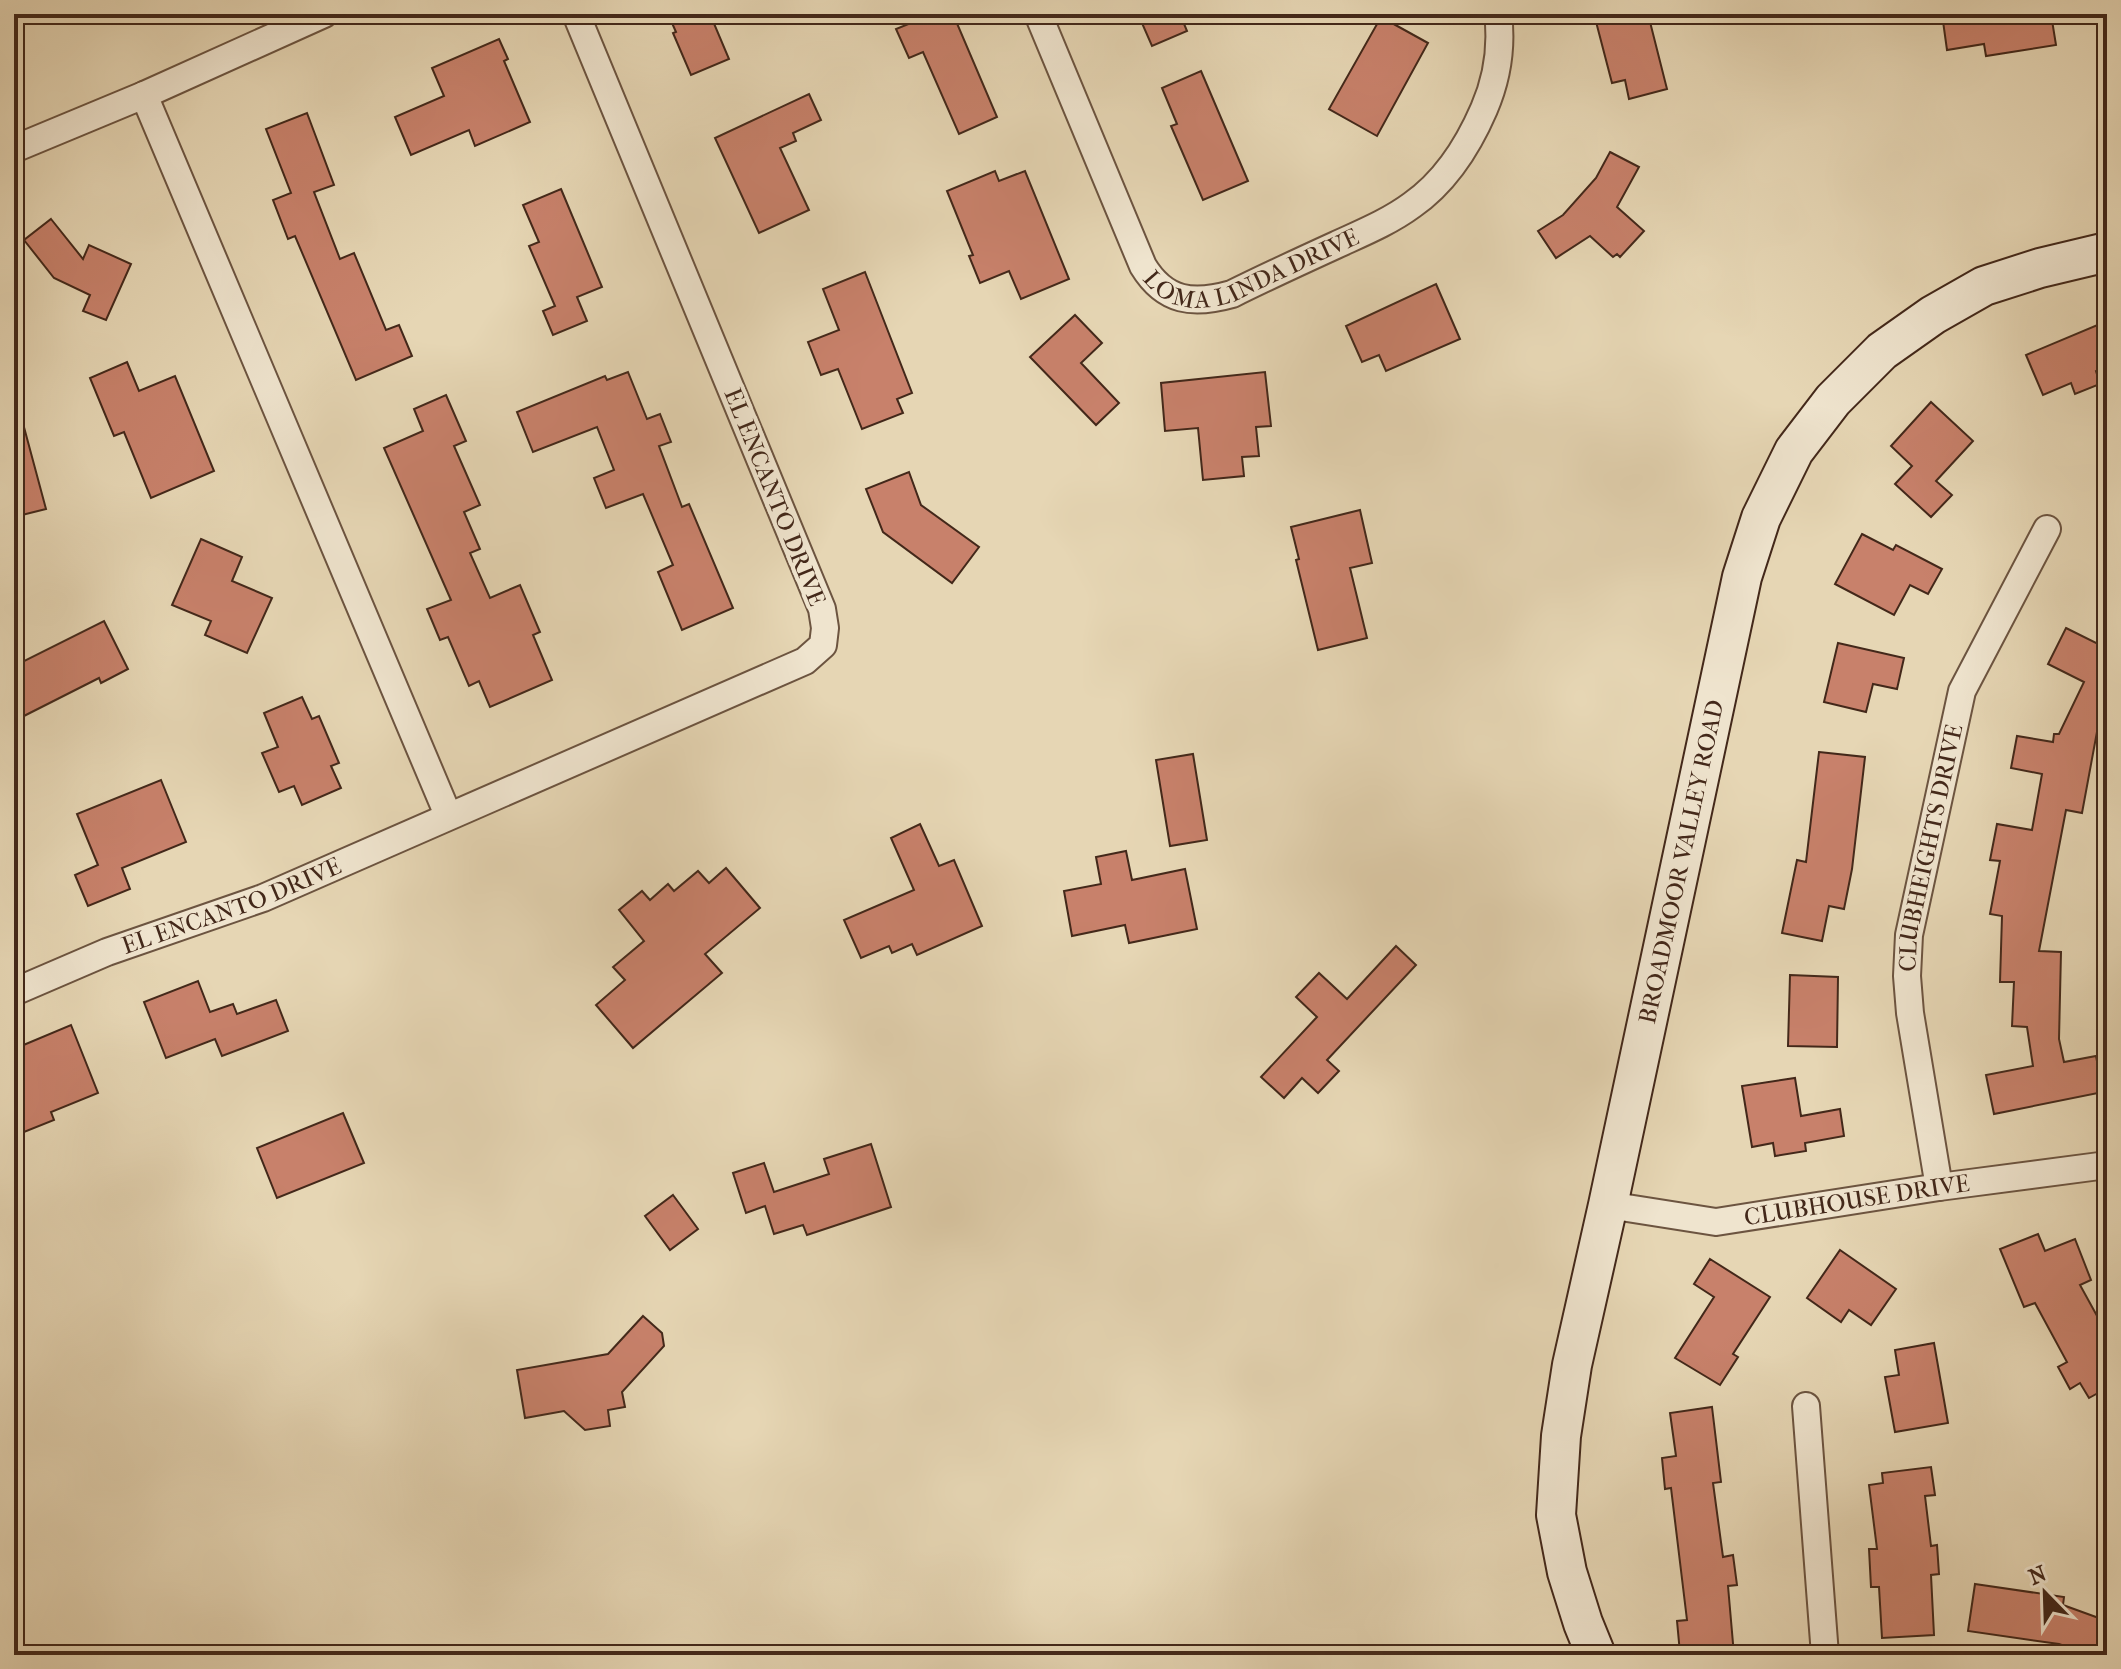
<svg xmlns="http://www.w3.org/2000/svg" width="2121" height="1669" viewBox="0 0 2121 1669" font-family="'IM FELL French Canon',serif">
<rect width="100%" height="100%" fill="#e6d6b4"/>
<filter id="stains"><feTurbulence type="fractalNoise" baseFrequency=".0025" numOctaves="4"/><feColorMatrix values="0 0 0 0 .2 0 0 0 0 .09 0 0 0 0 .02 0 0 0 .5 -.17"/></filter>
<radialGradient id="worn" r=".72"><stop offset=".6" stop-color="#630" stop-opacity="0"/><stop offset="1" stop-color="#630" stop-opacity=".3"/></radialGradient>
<!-- building -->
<g fill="#c8816b" stroke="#43281a" stroke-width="2">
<path d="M668 14H710L729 59 691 75 673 33 676 32Z"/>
<path d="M933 14H953L997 117 959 134 923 52 909 58 896 29Z"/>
<path d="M1138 14H1180L1187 31 1152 46Z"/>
<path d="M1594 14H1648L1667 89 1629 99 1625 80 1612 83Z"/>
<path d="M1942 14H2051L2056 45 1986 56 1984 44 1947 50Z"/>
<path d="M1381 17 1428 43 1377 136 1329 109Z"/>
<path d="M499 39 508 59 504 61 530 122 475 146 469 130 411 155 395 117 444 96 432 68Z"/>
<path d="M1201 71 1248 181 1203 200 1171 126 1177 124 1162 88Z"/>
<path d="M809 94 821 120 793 133 796 141 780 148 809 210 759 233 715 138Z"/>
<path d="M307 113 334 185 314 192 340 259 354 253 386 330 399 325 412 356 356 380 295 236 288 239 273 200 291 193 266 129Z"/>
<path d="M1610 152 1639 167 1617 207 1644 231 1620 257 1617 254 1613 257 1590 236 1556 258 1538 231 1563 215 1596 178Z"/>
<path d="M995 171 999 181 1025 171 1069 279 1021 299 1009 271 980 283 969 256 973 255 947 191Z"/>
<path d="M561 189 602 287 577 297 587 321 553 335 543 311 555 306 529 246 539 242 523 205Z"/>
<path d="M51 219 83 259 89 245 131 264 106 320 83 311 90 295 54 278 24 240Z"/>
<path d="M865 272 912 393 897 399 903 413 862 429 838 369 821 375 808 342 839 330 823 289Z"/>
<path d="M1436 284 1460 339 1386 371 1379 355 1362 362 1346 326Z"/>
<path d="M1075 315 1102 343 1081 363 1119 403 1096 425 1030 357Z"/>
<path d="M2107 321V367L2096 371 2100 384 2075 394 2071 383 2043 395 2026 355Z"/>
<path d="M127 362 139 391 175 376 214 471 151 498 124 432 114 436 90 378Z"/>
<path d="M628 372 647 419 660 414 671 442 659 446 682 507 689 504 733 608 682 630 658 572 673 565 643 494 606 508 594 478 614 470 597 427 533 452 517 412 605 376 607 380Z"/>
<path d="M1265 372 1271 426 1256 427 1259 456 1242 457 1244 476 1203 480 1198 428 1165 431 1161 383Z"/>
<path d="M446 395 466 441 454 446 480 505 464 512 480 549 470 553 490 598 520 585 540 632 533 635 552 680 490 707 479 681 469 686 448 637 440 640 427 609 451 600 384 448 423 431 414 409Z"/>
<path d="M1931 402 1973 441 1936 481 1952 495 1931 517 1895 484 1912 466 1891 446Z"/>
<path d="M21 416 46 509 14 517V417Z"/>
<path d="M909 472 921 505 979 547 952 583 883 532 866 489Z"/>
<path d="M1360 510 1372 563 1350 568 1367 638 1318 650 1296 560 1299 559 1291 527Z"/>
<path d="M1862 534 1893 550 1896 545 1942 569 1928 594 1910 585 1894 615 1835 584Z"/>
<path d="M201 539 242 557 232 581 272 598 247 653 205 635 211 621 172 605Z"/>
<path d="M104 621 128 669 101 683 99 678 14 721V666Z"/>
<path d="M2066 628 2102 646 2107 636V725L2099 721 2082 813 2066 810 2039 951 2061 952 2059 1039 2064 1062 2096 1056 2103 1092 1994 1114 1986 1075 2033 1066 2027 1027 2012 1026 2014 982H2000L2002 916 1990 914 2000 861 1990 860 1997 824 2032 830 2042 774 2011 768 2017 736 2053 742 2054 734H2059L2084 682 2048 664Z"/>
<path d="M1838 643 1904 658 1897 689 1873 684 1866 712 1824 702Z"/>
<path d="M302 697 312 719 319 716 339 763 331 766 341 788 302 805 294 786 279 792 262 753 278 747 264 713Z"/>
<path d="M1819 752 1865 757 1852 869 1844 909 1829 906 1822 941 1782 933 1797 860 1806 862Z"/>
<path d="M1193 754 1207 840 1170 846 1156 760Z"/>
<path d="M161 780 186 842 122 868 130 889 88 906 75 875 98 865 77 814Z"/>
<path d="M920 824 939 866 954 860 982 926 917 955 912 944 892 953 889 946 861 958 844 920 914 890 891 838Z"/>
<path d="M1126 851 1132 880 1185 869 1197 929 1129 943 1125 925 1072 936 1064 891 1101 884 1096 857Z"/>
<path d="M726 868 760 908 705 954 722 973 633 1048 596 1005 625 980 613 967 644 941 619 910 642 891 650 900 668 884 674 891 698 871 709 883Z"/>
<path d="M1396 946 1416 965 1327 1060 1339 1071 1318 1093 1302 1078 1284 1098 1261 1077 1317 1017 1296 997 1319 973 1347 999Z"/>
<path d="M1790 975 1838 977 1837 1047 1788 1046Z"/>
<path d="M198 981 210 1012 233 1004 237 1014 276 1000 288 1031 222 1056 215 1039 166 1058 144 1002Z"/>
<path d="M71 1025 98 1093 51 1112 54 1120 14 1136V1049Z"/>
<path d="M1795 1078 1801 1116 1840 1109 1844 1136 1805 1143 1806 1151 1775 1156 1773 1143 1752 1147 1742 1086Z"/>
<path d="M343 1113 364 1163 277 1198 257 1148Z"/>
<path d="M871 1144 891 1207 807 1235 803 1225 774 1234 765 1206 746 1213 733 1173 764 1163 774 1192 829 1174 824 1159Z"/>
<path d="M673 1195 698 1229 670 1250 645 1216Z"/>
<path d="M2038 1234 2045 1251 2075 1239 2091 1280 2080 1285 2107 1334V1388L2089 1398 2080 1383 2070 1389 2058 1367 2067 1362 2035 1303 2024 1307 2000 1249Z"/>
<path d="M1840 1250 1896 1289 1871 1325 1849 1310 1841 1322 1807 1298Z"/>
<path d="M1710 1259 1770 1297 1733 1354 1738 1357 1720 1385 1675 1358 1714 1297 1694 1284Z"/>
<path d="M643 1316 662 1333 664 1346 622 1392 625 1407 608 1410 610 1426 585 1430 564 1411 525 1418 517 1370 608 1354Z"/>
<path d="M1934 1343 1948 1423 1895 1432 1885 1377 1899 1375 1895 1350Z"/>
<path d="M1712 1407 1721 1482 1713 1483 1723 1557 1733 1555 1737 1585 1728 1586 1734 1655H1692V1652L1680 1653 1677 1621 1687 1620 1671 1488 1665 1489 1662 1458 1676 1456 1670 1413Z"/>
<path d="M1931 1467 1935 1495 1925 1496 1931 1546 1937 1545 1939 1574 1931 1575 1934 1635 1882 1638 1879 1587H1871L1869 1549H1877L1869 1485 1883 1483 1882 1473Z"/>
<path d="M1975 1584 2064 1597 2063 1605 2107 1621V1655H2090L2059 1644 1968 1631Z"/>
</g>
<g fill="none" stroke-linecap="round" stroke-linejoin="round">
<defs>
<g id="street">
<path id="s1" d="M1038 14 1143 266C1165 302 1193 305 1232 294 1266 277 1301 261 1336 245 1362 233 1389 222 1412 205 1445 182 1468 146 1484 109 1497 79 1502 46 1498 14"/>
<path d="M144 95 448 815"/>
<path d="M14 149 144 95 324 14"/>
<path id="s2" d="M14 992 107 952 263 898 805 661 823 645 825 628 822 609 576 14"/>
<path id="s3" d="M1939 1187 1910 1013 1907 976 1909 935 1962 691 2047 529"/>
<path id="s4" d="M1608 1205 1716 1222 1939 1187 2107 1165"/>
<path d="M1806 1406 1825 1655"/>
</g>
<g id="secondary">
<path id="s5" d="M1596 1655 1583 1623 1567 1572 1556 1515 1561 1436 1572 1365 1608 1205 1742 577 1761 518 1794 451 1833 400 1882 351 1933 315 1984 286 2040 268 2107 252"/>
</g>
</defs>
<!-- street casing -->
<use href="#street" stroke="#6c5440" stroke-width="30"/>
<!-- secondary casing -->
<use href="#secondary" stroke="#43281a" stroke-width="42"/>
<!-- street -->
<use href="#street" stroke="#efe4ce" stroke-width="26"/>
<!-- secondary -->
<use href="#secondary" stroke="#efe4ce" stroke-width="38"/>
</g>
<g text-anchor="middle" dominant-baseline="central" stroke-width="8" stroke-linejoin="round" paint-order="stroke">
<!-- street labels -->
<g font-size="24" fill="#43281a" stroke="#efe4ce">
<text stroke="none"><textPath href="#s1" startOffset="398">LOMA LINDA DRIVE</textPath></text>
<text transform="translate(775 497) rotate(68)">EL ENCANTO DRIVE</text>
<text stroke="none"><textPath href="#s3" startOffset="344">CLUBHEIGHTS DRIVE</textPath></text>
<text stroke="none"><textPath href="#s5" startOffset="812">BROADMOOR VALLEY ROAD</textPath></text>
<text stroke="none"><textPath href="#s2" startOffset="234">EL ENCANTO DRIVE</textPath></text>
<text stroke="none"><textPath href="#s4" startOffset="252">CLUBHOUSE DRIVE</textPath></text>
</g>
</g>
<!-- margin -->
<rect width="2121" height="1669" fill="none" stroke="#e6d6b4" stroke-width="48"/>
<rect x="16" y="16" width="2089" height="1637" fill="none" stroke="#43281a" stroke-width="4"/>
<rect x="24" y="24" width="2073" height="1621" fill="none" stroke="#43281a" stroke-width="2"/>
<!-- north arrow -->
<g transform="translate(2045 1593) rotate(337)" stroke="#efe4ce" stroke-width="6" paint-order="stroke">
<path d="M0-6L14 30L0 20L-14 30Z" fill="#43281a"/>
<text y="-12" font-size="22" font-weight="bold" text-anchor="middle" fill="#43281a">N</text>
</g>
<rect width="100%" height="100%" filter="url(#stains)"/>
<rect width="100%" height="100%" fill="url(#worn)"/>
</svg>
